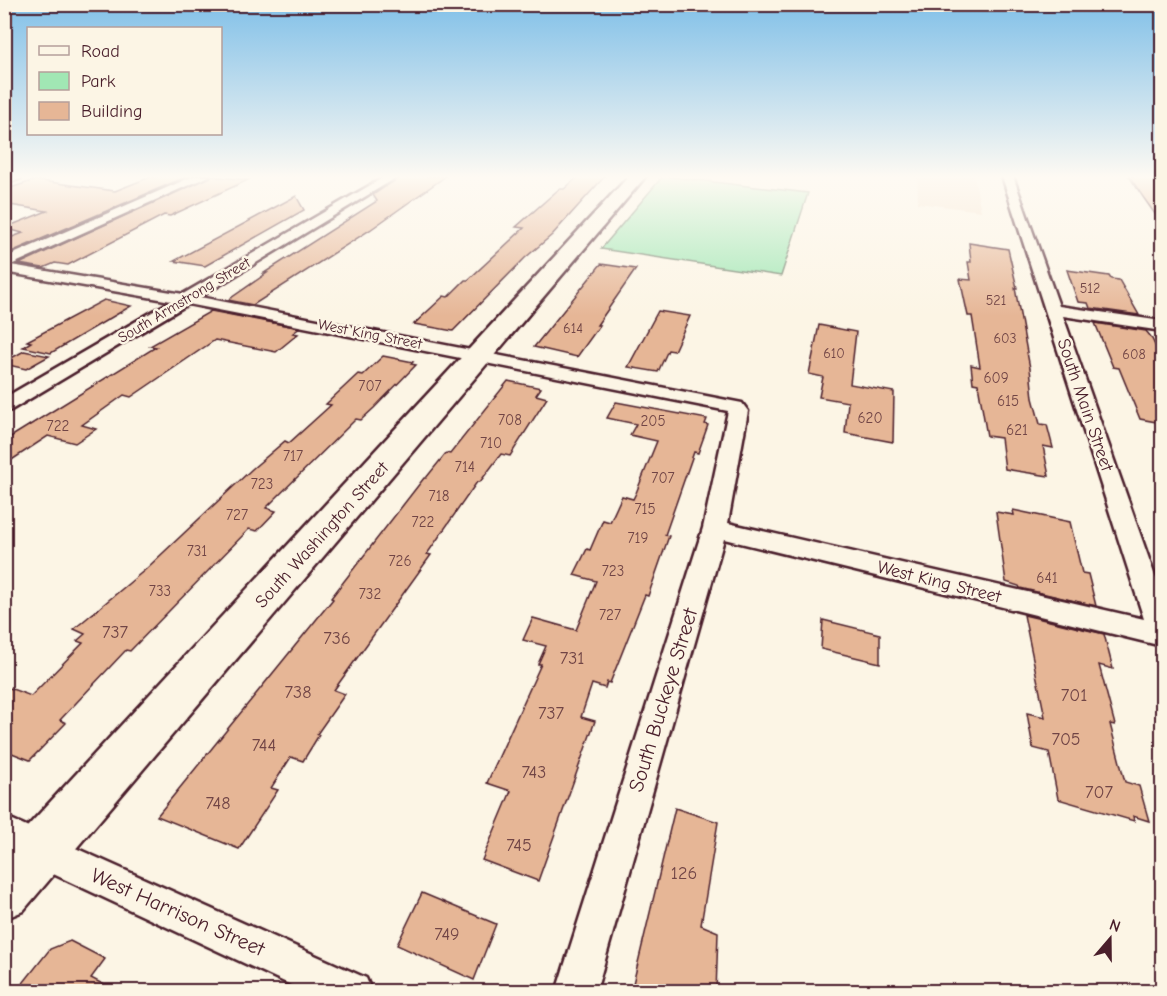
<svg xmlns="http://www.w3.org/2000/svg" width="1167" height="996" viewBox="0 0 1167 996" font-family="'Comic Neue',sans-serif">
<rect width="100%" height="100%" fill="#fcf5e5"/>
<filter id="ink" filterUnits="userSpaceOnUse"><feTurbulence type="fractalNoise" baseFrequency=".0167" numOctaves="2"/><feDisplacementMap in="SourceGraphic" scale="12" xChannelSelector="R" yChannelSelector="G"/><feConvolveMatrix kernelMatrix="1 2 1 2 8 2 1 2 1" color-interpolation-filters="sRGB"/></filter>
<g filter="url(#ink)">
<!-- built -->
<path fill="#f5e2cd" d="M917 176H974L981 211 918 203Z"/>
<!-- green -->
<path fill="#a1e7b4" stroke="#768370" stroke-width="1.5" d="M663 176 808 193 781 276 601 249Z"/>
<!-- building -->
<g fill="#e6b696" stroke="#4a1f2b" stroke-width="1.5">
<path d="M168 176H188L4 255V240L23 233 4 228 47 211 4 204V190L35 180 115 191 150 177Z"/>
<path d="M211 176 248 180 170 216 164 215 68 265 55 263 43 268 19 264Z"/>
<path d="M401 176H446L370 230 253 305 228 300 267 273H264L377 201 373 195Z"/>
<path d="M579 176H605L552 235 525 258 453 331 414 324 444 296 448 297 465 280H468L524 228 516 227 559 189H564Z"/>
<path d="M1129 176H1162V224L1143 197Z"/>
<path d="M296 196 304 210 205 266 174 261Z"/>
<path d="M969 243 1008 249 1017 288H1015L1030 368 1033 398 1040 424 1047 425 1053 448 1043 446 1049 476 1005 469 1001 438 987 436 978 384 973 383 971 365 980 367 972 316H968L960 279 971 280 968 262H971Z"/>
<path d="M601 264 636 269 597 325H600L577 357 534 347Z"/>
<path d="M1067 270 1109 276 1111 279 1119 280 1139 315 1090 308 1088 303 1078 302Z"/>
<path d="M104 300 131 306 51 353 23 347 31 342 27 341Z"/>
<path d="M211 311 300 328 293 333 298 334 276 352 215 340 131 397 124 395 82 425 96 429 75 443 48 436 4 465V441L156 347 150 346Z"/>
<path d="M658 311 690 316 674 351 668 350 658 372 628 367Z"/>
<path d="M1095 323 1146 331 1151 337 1162 360V423L1140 419 1119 368 1113 367Z"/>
<path d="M819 325 856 332 850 384 894 392 893 442 845 433 848 402 819 397 823 377 809 374Z"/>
<path d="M24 351 49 356 26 369 4 364V362Z"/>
<path d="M383 356 413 362 411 364 416 365 374 408 361 420 356 419 268 506 266 508 276 511 257 531 249 529 130 651 126 650 60 720 66 723 30 760 4 750V686L31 696 83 643 77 641 85 634 74 629 146 569 252 469 285 441 289 443 331 405 326 404 358 374 363 375Z"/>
<path d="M508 381 541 388 536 395 547 398 510 456 501 454 480 482H477L427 554 431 555 334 690 345 694 317 734 319 735 303 761 291 757 271 788 278 790 239 849 157 816 333 599 331 598 424 478H426L446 453 450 454Z"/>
<path d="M616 402 707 419 705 424 708 425 698 453 694 452 665 535 669 536 648 596 645 595 610 683 607 682 605 688 592 684 581 717 595 721 538 881 482 860 511 791 487 783 541 664H538L546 646 523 640 533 618 576 630 596 581 574 575 587 549 590 550 603 520 610 522 622 496 633 499 636 493 657 441 630 435 636 424 607 418Z"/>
<path d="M1013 510 1070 522 1082 573 1088 574 1096 606 1020 588 1019 586 1006 582 996 512 1014 515Z"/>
<path d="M1024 615 1104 634 1113 669 1099 665 1115 725 1110 724 1125 782 1139 786 1149 821 1133 816 1134 821 1058 799 1049 752 1033 748 1027 713 1045 717Z"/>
<path d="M823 620 880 634V663L821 649Z"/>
<path d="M675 808 718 822 701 925 718 932 716 992H631Z"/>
<path d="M422 893 496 924 474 980 397 945Z"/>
<path d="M70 941 105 959 91 978 118 992H16L50 949Z"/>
</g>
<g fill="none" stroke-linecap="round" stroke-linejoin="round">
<defs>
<g id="minor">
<path d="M23 176 22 178 4 184V177Z"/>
<path d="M194 176H209L11 265 183 294 386 176H399L200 297 742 403 748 411 728 523 1144 619 1002 176H1013L1059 306 1162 321V331L1063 316 1162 596V646L724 539 596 992H556L703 528 728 411 188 304 11 410 4 412V398L171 301 4 272V258Z"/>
<path d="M4 816 366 978 372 992H306L4 851Z"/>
</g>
<path id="primary" d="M629 176H646L23 911 4 919V852Z"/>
</defs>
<!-- minor casing -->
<use href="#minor" stroke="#4a1f2b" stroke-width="5"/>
<!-- primary casing -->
<use href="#primary" stroke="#4a1f2b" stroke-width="5"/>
<!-- minor -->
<use href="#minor" fill="#fcf5e5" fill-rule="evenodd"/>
<!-- primary -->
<use href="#primary" fill="#fcf5e5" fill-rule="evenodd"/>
</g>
</g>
<!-- sky -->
<linearGradient id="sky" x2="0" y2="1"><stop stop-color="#81c0e8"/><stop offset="0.56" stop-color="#fefaf3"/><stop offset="1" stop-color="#fefaf3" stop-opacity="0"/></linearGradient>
<rect width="1167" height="316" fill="url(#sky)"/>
<g text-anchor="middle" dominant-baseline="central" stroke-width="5" stroke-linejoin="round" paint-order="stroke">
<!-- far-number labels -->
<g font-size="14" fill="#714546">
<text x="1090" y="288">512</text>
<text x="996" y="300">521</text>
<text x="573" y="328">614</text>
<text x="1005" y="338">603</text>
<text x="834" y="353">610</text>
<text x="1134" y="354">608</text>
</g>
<!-- far-street labels -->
<g font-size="15" fill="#4a1f2b" stroke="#fcf5e5">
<text transform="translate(184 300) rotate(-31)">South Armstrong Street</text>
<text transform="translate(370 334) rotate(11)">West King Street</text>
</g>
<!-- number labels -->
<g font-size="15" fill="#714546">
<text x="996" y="378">609</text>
<text x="370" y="386">707</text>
<text x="1008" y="401">615</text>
<text x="870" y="418">620</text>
<text x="510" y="420">708</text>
<text x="653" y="421">205</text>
<text x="58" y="426">722</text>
<text x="1017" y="430">621</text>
<text x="491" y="443">710</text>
<text x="293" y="456">717</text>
<text x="465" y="467">714</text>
<text x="663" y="478">707</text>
<text x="262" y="484">723</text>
<text x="439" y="496">718</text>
<text x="645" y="509">715</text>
<text x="237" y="515">727</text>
<text x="423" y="522">722</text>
<text x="638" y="538">719</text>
<text x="197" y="551">731</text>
<text x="400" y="561">726</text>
<text x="613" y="571">723</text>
<text x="1047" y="578">641</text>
<text x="160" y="591">733</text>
<text x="370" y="594">732</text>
<text x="610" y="615">727</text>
</g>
<!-- street labels -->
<g font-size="18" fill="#4a1f2b" stroke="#fcf5e5">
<text transform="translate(1085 405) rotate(71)">South Main Street</text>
<text transform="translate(322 535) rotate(-48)">South Washington Street</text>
<text transform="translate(939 582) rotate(14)">West King Street</text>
</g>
<!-- near-number labels -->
<g font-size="18" fill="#714546">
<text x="115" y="632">737</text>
<text x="337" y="638">736</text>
<text x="572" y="658">731</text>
<text x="298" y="692">738</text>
<text x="1074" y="695">701</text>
<text x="551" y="713">737</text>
<text x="1066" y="739">705</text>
<text x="264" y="745">744</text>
<text x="534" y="772">743</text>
<text x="1099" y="792">707</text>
<text x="218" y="803">748</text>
<text x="519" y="845">745</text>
<text x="684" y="873">126</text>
<text x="447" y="934">749</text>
</g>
<!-- near-street labels -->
<g font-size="21" fill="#4a1f2b" stroke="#fcf5e5">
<text transform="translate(663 700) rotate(-73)">South Buckeye Street</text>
<text transform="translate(178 912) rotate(24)">West Harrison Street</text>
</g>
</g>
<!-- margin -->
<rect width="1167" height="996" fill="none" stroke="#fcf5e5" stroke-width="24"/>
<rect x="12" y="12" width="1143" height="972" fill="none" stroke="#4a1f2b" stroke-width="2" filter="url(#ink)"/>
<!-- legend -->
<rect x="27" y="27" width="195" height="108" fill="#fcf5e5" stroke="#b59f9b" stroke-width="1.5"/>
<rect x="39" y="46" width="30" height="9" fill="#fcf5e5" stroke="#b59f9b" stroke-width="1.5"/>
<text x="81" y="57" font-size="18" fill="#4a1f2b">Road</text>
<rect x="39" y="72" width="30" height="18" fill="#a1e7b4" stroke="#b59f9b" stroke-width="1.5"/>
<text x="81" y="87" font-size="18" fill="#4a1f2b">Park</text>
<rect x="39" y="102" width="30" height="18" fill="#e6b696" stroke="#b59f9b" stroke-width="1.5"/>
<text x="81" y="117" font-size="18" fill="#4a1f2b">Building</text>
<!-- north arrow -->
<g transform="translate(1110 939) rotate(20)" stroke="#fcf5e5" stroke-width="4.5" paint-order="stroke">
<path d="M0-4.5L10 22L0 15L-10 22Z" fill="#4a1f2b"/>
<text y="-9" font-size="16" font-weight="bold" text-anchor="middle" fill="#4a1f2b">N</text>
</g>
</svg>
